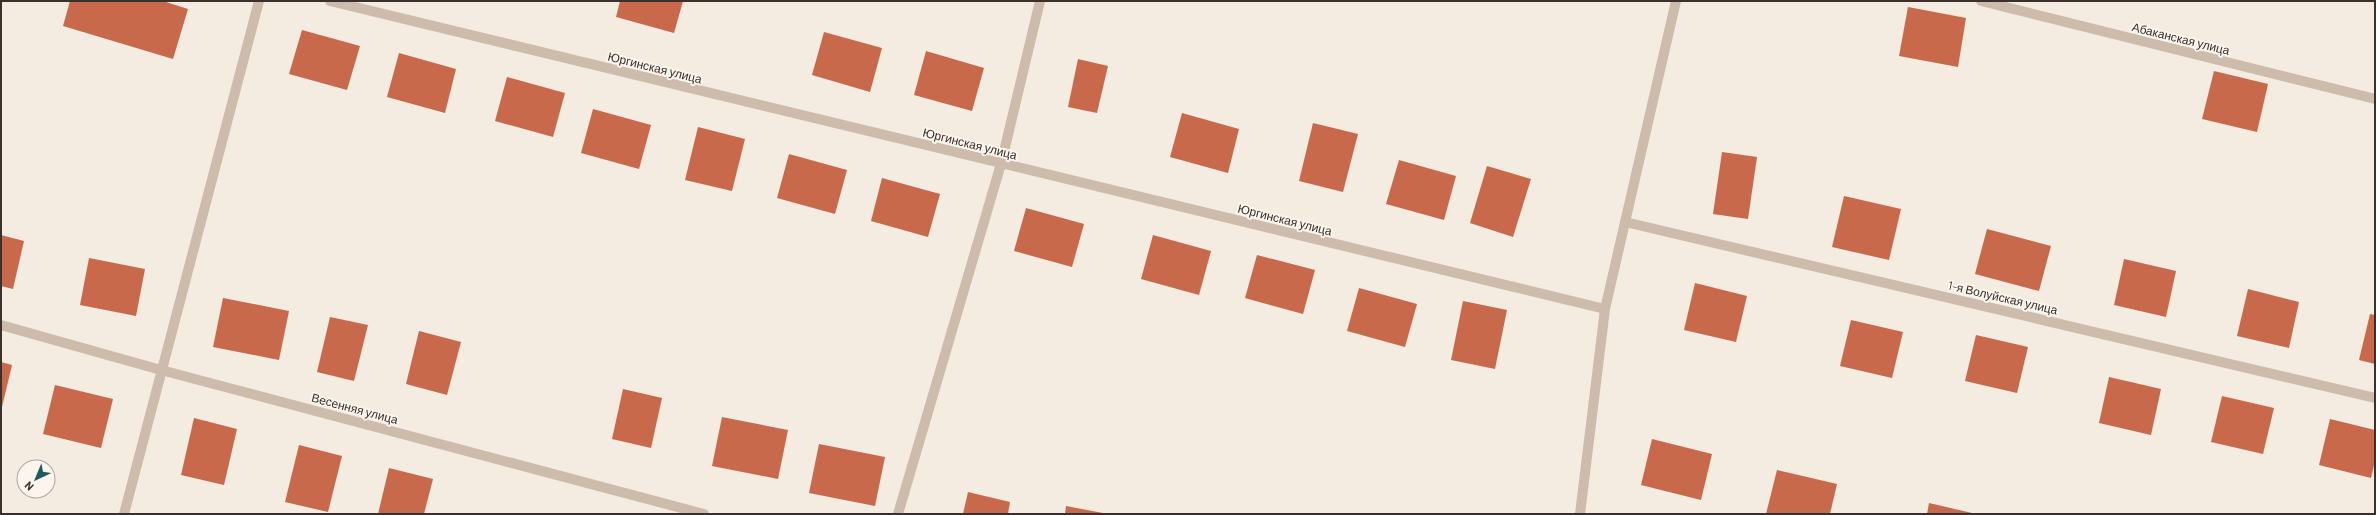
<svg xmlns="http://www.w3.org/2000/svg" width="2376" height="515" viewBox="0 0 2376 515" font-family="Barlow,sans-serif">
<rect width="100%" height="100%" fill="#f4ebe1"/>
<!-- building -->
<g fill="#c8694b">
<path d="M70 1H163L188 9 173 59 63 26Z"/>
<path d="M620 1H683L674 33 616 17Z"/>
<path d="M1908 7 1966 18 1958 67 1899 56Z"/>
<path d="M302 30 360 46 347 90 289 74Z"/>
<path d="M824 32 882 48 870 92 812 75Z"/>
<path d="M926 51 984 68 972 111 914 95Z"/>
<path d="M399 53 456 69 445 113 387 97Z"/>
<path d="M1078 59 1108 66 1097 113 1068 107Z"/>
<path d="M2214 71 2268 84 2257 132 2202 119Z"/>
<path d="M507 77 565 93 553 137 495 121Z"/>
<path d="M593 109 651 125 639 169 581 153Z"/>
<path d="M1182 113 1239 129 1228 173 1170 157Z"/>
<path d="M1313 123 1358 134 1343 192 1299 181Z"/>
<path d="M698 127 745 139 732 191 685 180Z"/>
<path d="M1722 152 1757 157 1748 219 1713 214Z"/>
<path d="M789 154 847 170 835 214 777 198Z"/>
<path d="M1399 160 1456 176 1444 220 1386 204Z"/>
<path d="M1487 166 1531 179 1513 237 1470 223Z"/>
<path d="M882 178 940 194 928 237 871 221Z"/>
<path d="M1844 196 1901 209 1889 260 1832 247Z"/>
<path d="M1026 208 1084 224 1072 267 1014 251Z"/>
<path d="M1987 229 2051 246 2039 291 1975 274Z"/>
<path d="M1 235 24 241 13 289 1 286Z"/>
<path d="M1153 235 1211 251 1199 295 1141 279Z"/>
<path d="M1257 255 1315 270 1303 314 1245 298Z"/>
<path d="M89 258 145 269 136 316 80 305Z"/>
<path d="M2124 259 2176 271 2166 317 2114 305Z"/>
<path d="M1695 283 1747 296 1736 342 1684 330Z"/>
<path d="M1359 288 1417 304 1405 347 1347 331Z"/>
<path d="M2248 289 2299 302 2289 348 2237 336Z"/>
<path d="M223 298 289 311 279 360 213 347Z"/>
<path d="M1463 301 1507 310 1495 369 1451 360Z"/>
<path d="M2370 314 2375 315V364L2359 360Z"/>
<path d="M330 317 368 325 354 381 317 372Z"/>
<path d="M1851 320 1903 332 1892 378 1840 366Z"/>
<path d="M419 331 461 342 447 395 406 384Z"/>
<path d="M1976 335 2028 347 2017 393 1965 381Z"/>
<path d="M1 362 12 365 2 407 1 406Z"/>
<path d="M2109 377 2161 389 2151 435 2099 423Z"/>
<path d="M55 385 113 399 101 448 43 434Z"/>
<path d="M623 389 662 398 651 448 612 439Z"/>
<path d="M2222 396 2274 408 2263 454 2211 442Z"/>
<path d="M722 417 788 430 778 479 712 466Z"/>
<path d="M194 418 237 429 224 485 181 475Z"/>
<path d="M2330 419 2375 430V461L2371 478 2319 465Z"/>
<path d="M1652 439 1712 454 1701 500 1641 485Z"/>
<path d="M819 444 885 457 875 506 809 493Z"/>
<path d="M299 445 342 456 328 512 285 502Z"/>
<path d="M389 468 433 479 424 514H378Z"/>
<path d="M1777 470 1837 484 1830 514H1766Z"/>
<path d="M968 492 1010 502 1008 514H963Z"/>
<path d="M1929 503 1972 513V514H1927Z"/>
<path d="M1066 506 1103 513V514H1065Z"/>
</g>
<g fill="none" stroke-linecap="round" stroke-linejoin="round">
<!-- minor -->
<g stroke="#cdbbac" stroke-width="10">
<path d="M330 1 1605 309"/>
<path d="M1981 1 2375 99"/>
<path d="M1625 222 2375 398"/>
<path d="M1 325 161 370 704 514"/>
<path d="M124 514 259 1"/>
<path d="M898 514 1001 164 1040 1"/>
<path d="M1580 514 1605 309 1676 1"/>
</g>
</g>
<g text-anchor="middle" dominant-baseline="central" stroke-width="4" stroke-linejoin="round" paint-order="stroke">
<!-- street labels -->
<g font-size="12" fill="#3b302b" stroke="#fbf5ee">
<text transform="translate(2181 38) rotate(14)">Абаканская улица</text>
<text transform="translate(655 67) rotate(14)">Юргинская улица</text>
<text transform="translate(970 143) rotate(14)">Юргинская улица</text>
<text transform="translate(1285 219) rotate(14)">Юргинская улица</text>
<text transform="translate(2003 297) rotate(13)">1-я Волуйская улица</text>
<text transform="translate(355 408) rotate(15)">Весенняя улица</text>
</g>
</g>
<!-- border -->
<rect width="2376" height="515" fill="none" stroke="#3b302b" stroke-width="4"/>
<!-- north arrow -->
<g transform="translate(36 479) rotate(224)"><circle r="19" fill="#fbf5ee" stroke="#aea6a0"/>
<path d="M0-3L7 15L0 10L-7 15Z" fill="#1f5a5e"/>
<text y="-6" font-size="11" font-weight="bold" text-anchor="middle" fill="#3b302b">N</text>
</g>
</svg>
